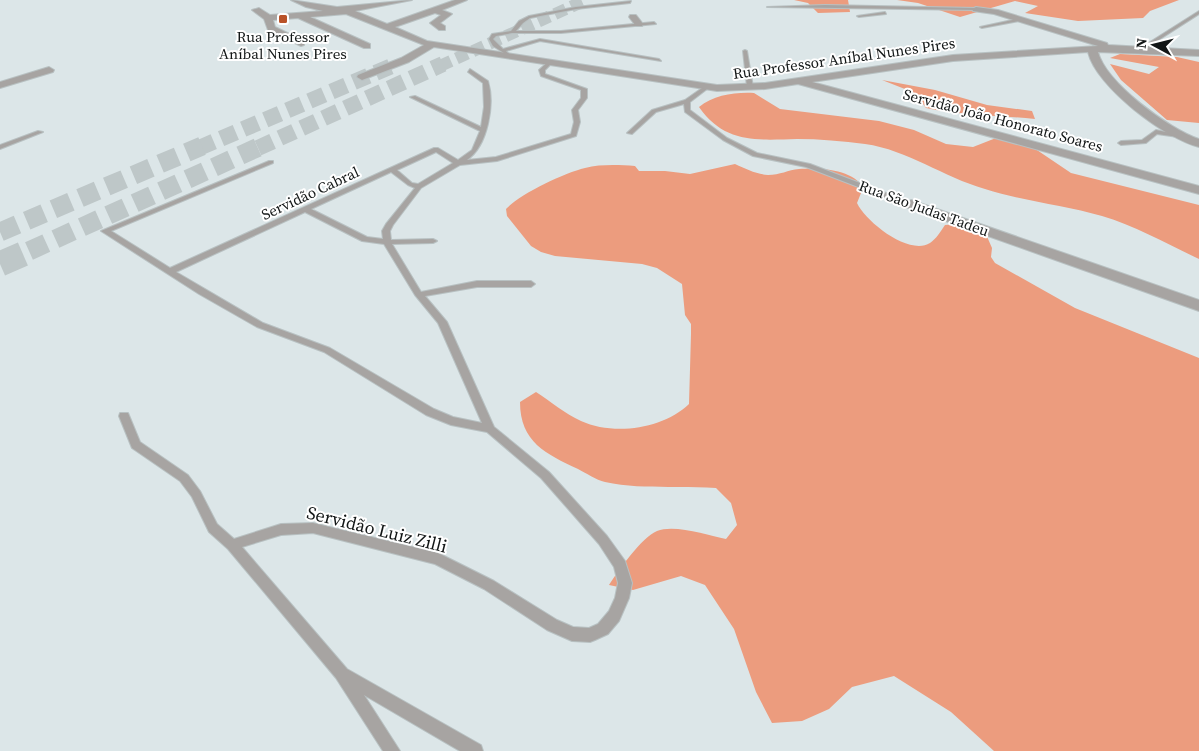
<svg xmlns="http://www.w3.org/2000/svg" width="1199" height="751" viewBox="0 0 1199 751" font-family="'Source Serif 4',serif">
<rect width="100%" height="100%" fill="#dce6e8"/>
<!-- forest -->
<g fill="#ec9c7e">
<path d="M794 0H848L850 12 818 13 808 3Z"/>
<path d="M897 0H1179L1150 11 1143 18 1078 21 1025 13 1038 6 1015 1 960 17 918 3Z"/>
<path d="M1120 54 1177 57 1199 62V123L1167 120 1121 80 1110 64 1149 74 1159 67 1110 58Z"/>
<path d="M882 80 935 90 987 105 1032 111 1035 119C998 115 962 116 926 108L915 93Z"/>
<path d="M754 93 780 109 879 121 914 130 946 144 973 147 996 138 1028 144 1071 173 1199 205V259C1167 244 1136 226 1102 216 1064 205 1023 201 985 189 943 177 908 150 865 144 843 141 819 139 797 139 757 140 725 144 699 107 714 95 735 92 754 93Z"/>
<path d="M735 164C746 169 756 174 768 175 780 175 788 170 799 169 818 167 854 169 863 188L857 203C866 222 909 256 930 243 936 239 941 231 945 225L958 224 985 232 992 248 991 257 995 263 1075 308 1199 358V751H994L951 712 894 676 852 687 829 709 802 721 772 723 756 692 734 629 705 585 681 576 633 590 609 585C618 571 642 537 657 531 674 524 708 535 726 539L737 525 731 503 716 488C679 485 642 490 605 482 596 480 586 473 578 469 546 454 520 442 520 402L536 392C550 401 565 414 581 421 614 436 663 429 689 404L691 334V324L685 315 682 284 657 268 642 264 555 256 541 252 531 246 507 216 506 209C520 194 564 173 585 168 601 164 619 165 635 166L639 171H665L690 174Z"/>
</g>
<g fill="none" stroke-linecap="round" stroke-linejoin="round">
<!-- trunk-tunnel-far3 -->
<path stroke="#bec7c8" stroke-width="12" stroke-dasharray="12 6" stroke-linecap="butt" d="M440 66 586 0"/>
<!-- trunk-tunnel-far2 -->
<g stroke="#bec7c8" stroke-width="16" stroke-dasharray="16 8" stroke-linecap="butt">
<path d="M199 148 394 65"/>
<path d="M258 148 443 64"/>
</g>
<!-- trunk-tunnel-far1 -->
<g stroke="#bec7c8" stroke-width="19" stroke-dasharray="19 10" stroke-linecap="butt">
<path d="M0 232 202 146"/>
<path d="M29 251 261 146"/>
</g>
<!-- trunk-tunnel -->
<path stroke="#bec7c8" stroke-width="25" stroke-dasharray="25 12" stroke-linecap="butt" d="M0 264 32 250"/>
<defs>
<g id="service">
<path d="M631 1 630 3 576 9 530 18 523 23 516 31H561L654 22 656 24 561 33H512L496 36 493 39 503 49 540 39 659 59 661 61 540 41 506 51 509 54 507 55 493 46 489 39 492 34 511 31 519 21 529 16 576 7Z"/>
<path d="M825 5 976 8 978 9 976 10 767 7Z"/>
<path d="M1199 11V14L1143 50 1139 49Z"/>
<path d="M885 12 886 14 859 17 857 16Z"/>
<path d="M1022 18 1024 20 982 28 980 27Z"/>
<path d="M745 50 747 51 753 87 750 89 747 87 743 51Z"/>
<path d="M549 61 553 62 545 70V74L587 89V98L578 110 580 122 576 136 497 161 460 165 421 188 393 225 390 231 391 240 433 239 437 241 433 243 392 244 421 292 477 281H531L535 284 531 287H477L425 296 447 322 494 427 549 472 607 536 625 561 632 583 629 598 619 621 608 634 595 640 590 642 572 641 547 630 484 589 435 564 313 533 281 535 242 547 347 669 481 745 483 751H460L364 695 400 751H383L336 678 228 549 209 532 192 497 180 481 132 448 119 416 120 413H128L140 442 188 475 200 491 217 524 234 539 281 524 313 523 438 553 494 581 557 620 573 627 589 628 598 624 609 611 615 598 618 583 614 567 599 544 541 478 487 432 451 425 426 415 324 352 257 327 199 294 101 231 269 161H273V163L111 231 170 268 434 148H438L458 160 472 150 480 131 410 97 415 96 481 127 484 107 483 83 468 72 470 69 488 81C495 104 488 146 467 160L496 157 571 134 574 122 572 110 581 98V90L541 76 539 70ZM436 152 453 163 418 184 412 183 397 170ZM391 172 408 185 415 188 386 224 382 231 383 239 367 237 311 209ZM305 212 362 241 384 244 415 295 438 323 482 423 453 417 434 409 330 348 263 323 176 272Z"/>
<path d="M705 86 708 88 707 89 690 102V110L727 138 757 153 810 164 915 204 908 206 806 167 753 156 723 140 685 112 684 104 656 112 632 134 627 133 652 110 685 100Z"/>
<path d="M1156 130 1181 135 1178 137 1157 134 1146 143 1121 145 1118 143 1121 141 1142 140Z"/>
<path d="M38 131 43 132 0 149V145Z"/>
</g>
<g id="minor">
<path d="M291 0 337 7 412 0 355 11 387 24 455 0H467L442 10 452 14 440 23 445 26V30H439L430 23 441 15 435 13 395 27 427 41 717 85 765 83 953 55 1098 46 994 14 973 11 972 9 976 7 998 10 1107 43 1108 45 1199 50V56L1098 52C1106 83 1169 129 1199 139V147C1166 139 1096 87 1088 52L953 61 812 82 1199 186V194L798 84 765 89 717 91 434 47 409 62 362 80 357 77 358 75 401 58 424 45 346 14 310 17 370 44V48H364L298 18 273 20 275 27 304 41V45L301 46 268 30 264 19 252 10 259 8 270 15 323 11 306 7Z"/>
<path d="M630 15H636L643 24 642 26H636L629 17Z"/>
<path d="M49 67 54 70 53 72 0 88V82Z"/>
<path d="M911 200 1199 300V311L906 207 904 204Z"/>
</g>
</defs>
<!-- service casing -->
<use href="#service" stroke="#b8c1c2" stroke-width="2"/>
<!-- minor casing -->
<use href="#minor" stroke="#b8c1c2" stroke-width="2"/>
<!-- service -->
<use href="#service" fill="#a7a4a2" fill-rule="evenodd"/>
<!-- minor -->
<use href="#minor" fill="#a7a4a2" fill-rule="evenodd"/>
</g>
<!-- markers -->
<rect fill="#b95228" stroke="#fff" stroke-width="2" x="278" y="14" width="10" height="10" rx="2.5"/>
<g text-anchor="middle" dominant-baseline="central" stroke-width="4" stroke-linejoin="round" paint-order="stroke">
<!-- far-poi labels -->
<g font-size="15" fill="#121616" stroke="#fff">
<text x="283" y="36">Rua Professor<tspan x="283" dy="17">Aníbal Nunes Pires</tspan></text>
</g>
<!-- far-street labels -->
<g font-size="15" fill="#121616" stroke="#fff">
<text transform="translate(844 58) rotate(-8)">Rua Professor Aníbal Nunes Pires</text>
<text transform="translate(1003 120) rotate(15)">Servidão João Honorato Soares</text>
<text transform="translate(310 193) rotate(-25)">Servidão Cabral</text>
<text transform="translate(924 208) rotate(20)">Rua São Judas Tadeu</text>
</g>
<!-- street labels -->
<g font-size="18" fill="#121616" stroke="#fff">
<text transform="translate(377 529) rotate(14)">Servidão Luiz Zilli</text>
</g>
</g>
<!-- north arrow -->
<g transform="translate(1154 45) rotate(277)" stroke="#ffffff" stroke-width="4" paint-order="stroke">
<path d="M0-4L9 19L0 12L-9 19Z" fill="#121616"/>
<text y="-8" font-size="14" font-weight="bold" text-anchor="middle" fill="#121616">N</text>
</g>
</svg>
